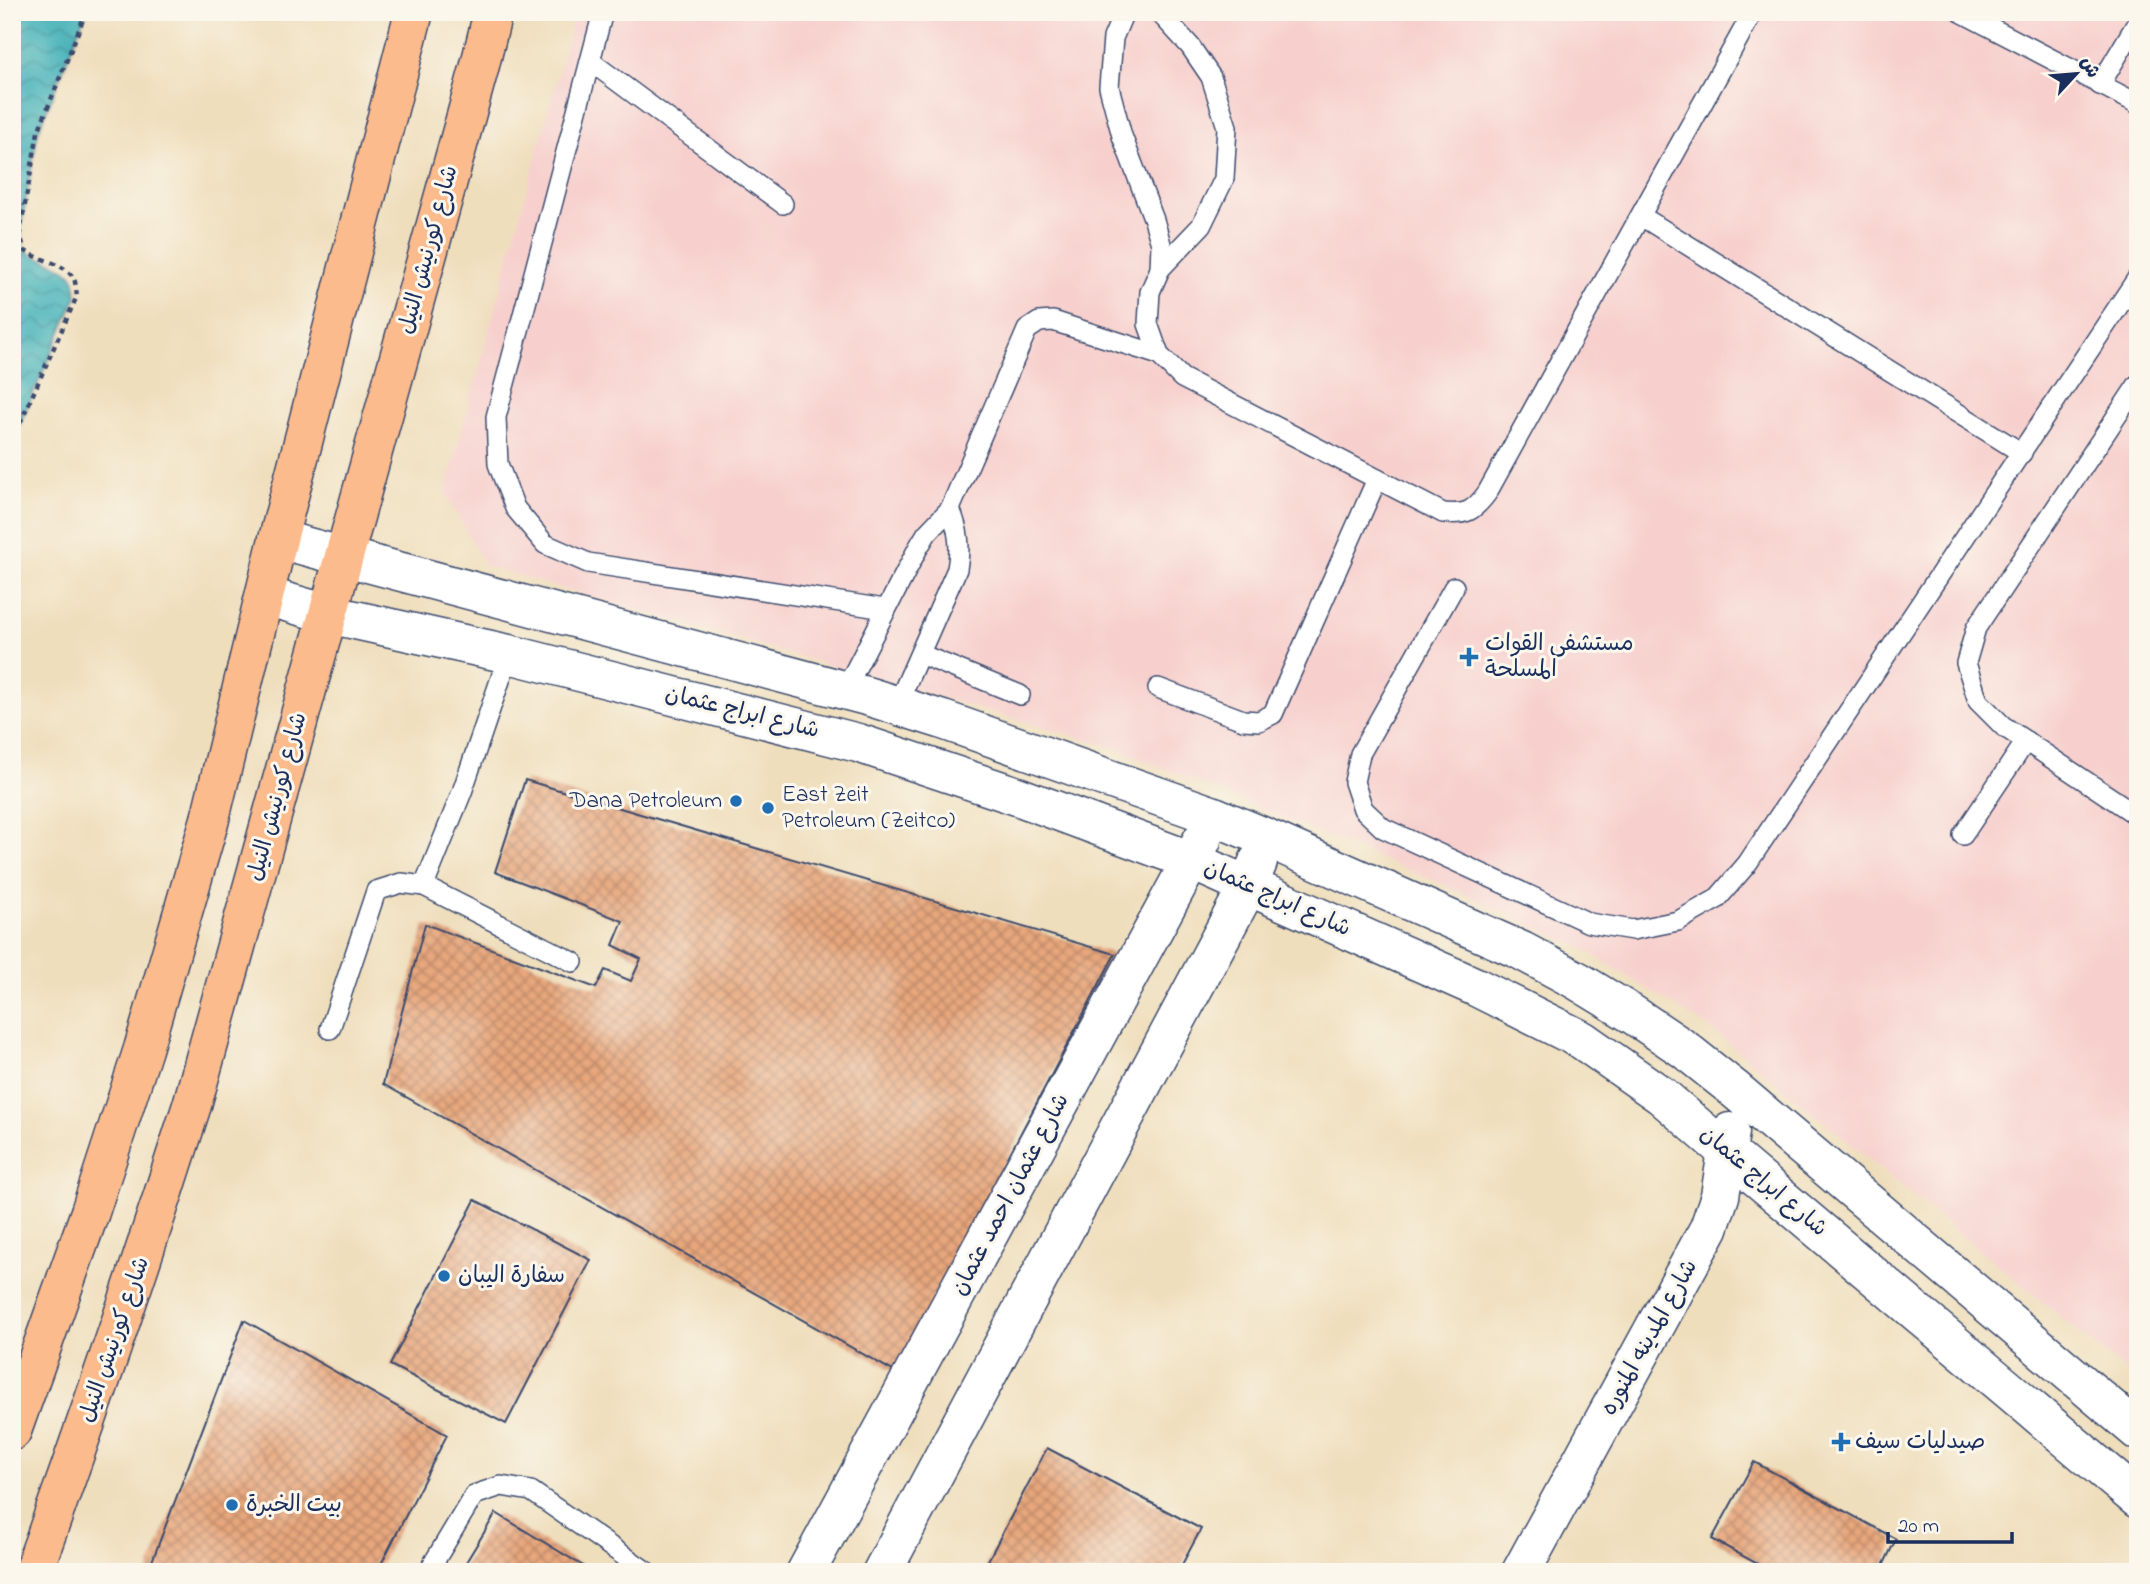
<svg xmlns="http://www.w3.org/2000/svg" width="2150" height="1584" viewBox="0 0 2150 1584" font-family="'Indie Flower','Playpen Sans Arabic',sans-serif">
<defs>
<pattern id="water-waves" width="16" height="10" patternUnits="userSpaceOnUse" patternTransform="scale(1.75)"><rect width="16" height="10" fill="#3fb0b7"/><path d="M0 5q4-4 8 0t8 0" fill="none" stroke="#349098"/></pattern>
<pattern id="building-cross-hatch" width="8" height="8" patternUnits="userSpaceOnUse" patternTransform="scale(1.75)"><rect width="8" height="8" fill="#e8a77c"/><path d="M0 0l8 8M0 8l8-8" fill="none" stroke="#bb8869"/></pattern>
</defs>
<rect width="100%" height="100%" fill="#fbf7ec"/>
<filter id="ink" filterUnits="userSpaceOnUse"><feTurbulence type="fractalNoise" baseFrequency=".0143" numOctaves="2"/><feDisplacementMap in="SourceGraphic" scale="14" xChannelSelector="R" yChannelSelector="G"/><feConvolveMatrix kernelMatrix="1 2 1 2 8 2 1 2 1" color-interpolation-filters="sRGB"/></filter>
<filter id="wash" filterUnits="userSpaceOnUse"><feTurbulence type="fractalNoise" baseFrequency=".00686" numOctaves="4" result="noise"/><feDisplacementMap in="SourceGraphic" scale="28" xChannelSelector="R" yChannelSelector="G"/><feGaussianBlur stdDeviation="1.57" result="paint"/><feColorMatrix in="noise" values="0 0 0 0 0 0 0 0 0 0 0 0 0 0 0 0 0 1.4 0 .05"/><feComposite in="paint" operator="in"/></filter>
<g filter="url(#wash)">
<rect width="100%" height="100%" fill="#efdebc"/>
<!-- built -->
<path fill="#f7d0ce" d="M575 12H2138V1381L1714 1031 1584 949 1444 885 1115 748 485 566 445 493Z"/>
<!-- water -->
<path fill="url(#water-waves)" stroke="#2d708a" stroke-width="2" d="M12 12H86L38 132 20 232 24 250C39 261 65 262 74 279 76 283 76 291 77 296L12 441Z"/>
<g id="blocks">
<!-- building -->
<g fill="url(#building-cross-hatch)">
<path d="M525 780 1115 954 895 1372 383 1084 425 924 596 988 605 970 631 981 641 959 613 945 623 921 495 872Z"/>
<path d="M475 1200 591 1260 506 1424 390 1365Z"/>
<path d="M244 1320 447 1435 377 1572H148Z"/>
<path d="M1047 1448 1201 1529 1178 1572H982Z"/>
<path d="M1754 1462 1896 1539 1881 1570 1884 1572H1772L1712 1539Z"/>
<path d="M496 1513 593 1572H460Z"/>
</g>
</g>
</g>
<g filter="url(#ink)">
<use href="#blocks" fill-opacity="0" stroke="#3b496c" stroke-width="2"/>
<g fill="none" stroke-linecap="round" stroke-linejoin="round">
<defs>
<g id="lane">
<path d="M603 12 496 417 498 464 515 508 545 544 588 563 885 609"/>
<path d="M1124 12 1113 38 1109 87 1122 136 1154 220 1161 244 1160 269 1150 292 1148 324 1159 355 1182 378 1443 513C1466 515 1473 512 1487 493L1753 12"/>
<path d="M1159 12 1190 46 1211 77 1227 127 1224 179 1201 226 1160 269"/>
<path d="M1961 12 2138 104"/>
<path d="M590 61 783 204"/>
<path d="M2100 85 2138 21"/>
<path d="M1641 216 2022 453"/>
<path d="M2138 384 1976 628 1966 663 1978 701 2003 726 2138 816"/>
<path d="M1454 587 1360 754 1354 782 1363 809 1383 828 1589 923 1633 930 1678 921 1717 899 1747 864 2138 277"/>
<path d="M920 654 1020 695"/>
<path d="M1158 688 1243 720 1259 721 1273 714 1377 479"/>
<path d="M845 690 918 548 927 533 950 509 1027 330 1039 322 1053 321 1159 355"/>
<path d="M897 705 957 569C961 547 959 530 950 509"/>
<path d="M1963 835 2026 741"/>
<path d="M424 886 462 792 509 654"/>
<path d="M330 1029 376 891 401 883 424 886 573 962"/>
<path d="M428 1572 474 1495 501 1486 531 1491 647 1572"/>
</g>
<g id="street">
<path d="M278 539 870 697 943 720 1214 816 1269 839 1522 951 1578 981 1632 1014 1684 1049 1733 1088 2138 1431"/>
<path d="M265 596 328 614 509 654 858 743 1017 796 1192 861 1476 987 1582 1040 1662 1096 1728 1153 2138 1499"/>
<path d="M806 1572 1202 840"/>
<path d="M882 1572 1248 886 1258 862"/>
<path d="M1521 1572 1709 1228 1720 1196 1730 1132"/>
</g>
<g id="highway">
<path d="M12 1431 90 1212 143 1049 210 819 278 539 414 12"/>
<path d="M33 1572C89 1417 142 1262 192 1105L479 69 493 12"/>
</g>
</defs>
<!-- lane casing -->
<use href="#lane" stroke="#3b496c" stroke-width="22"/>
<!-- street casing -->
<use href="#street" stroke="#3b496c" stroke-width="41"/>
<!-- highway casing -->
<use href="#highway" stroke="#3b496c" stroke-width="41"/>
<!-- path -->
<path stroke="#3b496c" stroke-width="4.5" stroke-dasharray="5 5" stroke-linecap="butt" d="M12 441 77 296C76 291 76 283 74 279 65 262 39 261 24 250L20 232 38 132 86 12"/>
<!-- lane -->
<use href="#lane" stroke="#fff" stroke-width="19"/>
<!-- street -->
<use href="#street" stroke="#fff" stroke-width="38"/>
<!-- highway -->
<use href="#highway" stroke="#fbbb8c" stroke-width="38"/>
</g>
</g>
<!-- markers -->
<g fill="#1f6fb2" stroke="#fbf7ec" stroke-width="2.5">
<path d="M1465.5 646.5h7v7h7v7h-7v7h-7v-7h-7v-7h7z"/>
<circle cx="736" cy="801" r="7"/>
<circle cx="768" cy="808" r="7"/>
<circle cx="444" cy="1276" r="7"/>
<path d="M1837.5 1431.5h7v7h7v7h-7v7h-7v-7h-7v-7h7z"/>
<circle cx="232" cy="1505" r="7"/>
</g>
<g text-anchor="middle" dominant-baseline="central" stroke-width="6" stroke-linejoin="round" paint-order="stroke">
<!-- street labels -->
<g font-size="23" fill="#1b2f5e" stroke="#fbf7ec">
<text transform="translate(429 250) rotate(-75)">شارع كورنيش النيل</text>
<text transform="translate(742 713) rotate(14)">شارع ابراج عثمان</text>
<text transform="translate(278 797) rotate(-75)">شارع كورنيش النيل</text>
<text transform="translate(1277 899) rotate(24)">شارع ابراج عثمان</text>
<text transform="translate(1763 1182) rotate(40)">شارع ابراج عثمان</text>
<text transform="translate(1011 1195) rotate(-62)">شارع عثمان احمد عثمان</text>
<text transform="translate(1650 1338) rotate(-61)">شارع المدينه المنوره</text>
<text transform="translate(115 1340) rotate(-71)">شارع كورنيش النيل</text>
</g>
<!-- poi labels -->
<g font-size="23" fill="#1b2f5e" stroke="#fbf7ec" text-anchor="start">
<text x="1485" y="644">مستشفى القوات<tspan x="1485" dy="26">المسلحة</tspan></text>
<text x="782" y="795">East Zeit<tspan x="782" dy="26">Petroleum (Zeitco)</tspan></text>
<text x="722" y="801" text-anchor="end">Dana Petroleum</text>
<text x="458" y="1276">سفارة اليبان</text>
<text x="1855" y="1442">صيدليات سيف</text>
<text x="246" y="1505">بيت الخبرة</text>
</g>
</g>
<!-- margin -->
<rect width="2150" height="1584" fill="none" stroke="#fbf7ec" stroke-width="42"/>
<!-- north arrow -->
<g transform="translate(2076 74) rotate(64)" stroke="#fbf7ec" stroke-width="5" paint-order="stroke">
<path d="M0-5L12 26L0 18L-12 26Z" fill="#1b2f5e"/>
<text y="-10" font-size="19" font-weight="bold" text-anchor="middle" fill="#1b2f5e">ش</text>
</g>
<!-- scale -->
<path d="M1888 1532v10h124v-10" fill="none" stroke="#1b2f5e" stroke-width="3.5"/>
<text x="1898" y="1532" font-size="21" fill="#1b2f5e" stroke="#fbf7ec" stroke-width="5" paint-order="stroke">20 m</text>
</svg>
